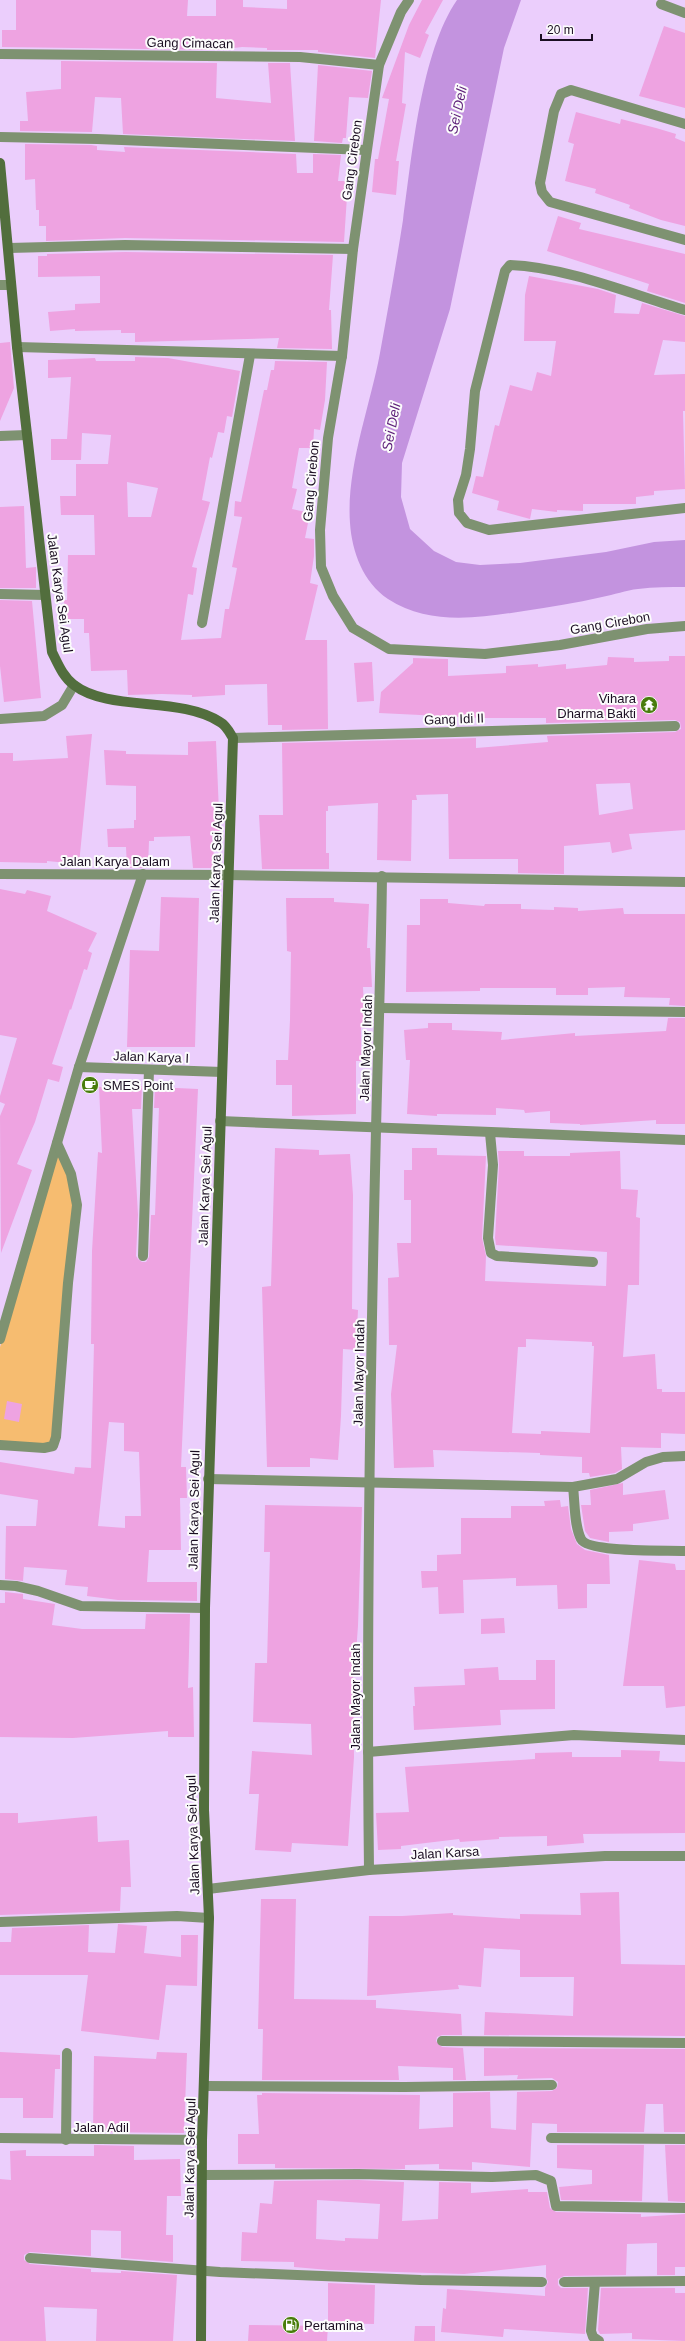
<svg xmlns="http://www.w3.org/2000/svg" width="685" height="2341" viewBox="0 0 685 2341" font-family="Helvetica,sans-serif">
<rect width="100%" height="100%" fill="#ebcefc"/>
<!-- green -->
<path fill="#f6bc70" d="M57 1151 74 1191 52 1444H0V1347Z"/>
<!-- water -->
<path fill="#c393df" d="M457 0H521L504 48 450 309 402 463 401 497 410 529 434 551 456 562 480 565 520 563 606 552 654 542 685 540V587C670 587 654 587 638 589 626 590 614 595 602 597 576 603 550 607 524 611 478 618 430 626 388 599 363 582 352 552 350 523 346 468 370 407 380 353 388 309 396 265 403 220 412 156 421 52 457 0Z"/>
<!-- building -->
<g fill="#eea3e1" fill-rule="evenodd">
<path d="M16 0H188L187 16H216V0H243V7L287 9V0H381L375 58 318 52V50H267V48L242 47 218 50 2 47V30H16Z"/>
<path d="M422 0H443L425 33 429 35 420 58 405 52 402 103 406 104 396 161H399L396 195 372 192 375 159H378L389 99 382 98 409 25Z"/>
<path d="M664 26 685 33V108L639 96Z"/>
<path d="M61 61 217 63 216 98 271 103 268 63H290L295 141 123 134 121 98 95 97 92 132 20 131V121H28L26 92 61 89Z"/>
<path d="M318 65 372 71 368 98 349 97 346 138H343L342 143 314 141Z"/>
<path d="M576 112 620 124 621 119 656 128 676 134 675 138 685 142V226L661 220 629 208 630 205 595 193 596 189 565 181 574 144 568 142Z"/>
<path d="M25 144 91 145 97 146V150L125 152 124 147 296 154 297 173H313V154L341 155 338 181H348L344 242 125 238 46 241V226H39V210H36L35 179 25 180Z"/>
<path d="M558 216 581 223 579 229 685 254V303L647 291 649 284 547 251Z"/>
<path d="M125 252 333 255 329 310H331L332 349 277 348 279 338 135 342V333H121V330L75 331V329L50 331 48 312 75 310V304L100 303V276L38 277V256H47V254Z"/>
<path d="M529 276 598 289 616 295 614 313 639 314 642 303 685 316V342L663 340 654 375 685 374V411H683L685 489 654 491V495L636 497V504H583V511L557 510V512L532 509 530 519 497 510 499 501 472 493 476 476 483 477 495 425 499 426 510 385 532 391 537 372 551 376 556 341H524L525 295Z"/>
<path d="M10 342 14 388 0 421V343Z"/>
<path d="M135 357 168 358 240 371 232 417 227 416 224 433 218 432 212 458 210 457 202 500 210 502 192 567 197 568 193 595 188 594 181 640 221 638 225 609H229L237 568 232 567 242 517 234 516 235 501 241 502 264 390H267L271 370H274L275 361 327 362 325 400 320 430 314 429 313 448H299L292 488 297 489 292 509 310 513 305 538 314 539V556L310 583 318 585 305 640H327L328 729 282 730V725H268L267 684 225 685V695L192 697V695L162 694 128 695 127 670 91 671 89 633H84V619H65L64 600H67L68 555H95L94 515H61L60 496H76V464H108L111 435 82 433 81 460H51V439H67L71 377 48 378V360L95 358 96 361H135ZM127 482 158 488 151 517H128Z"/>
<path d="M24 506 26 568 36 567V588H0V507Z"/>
<path d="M0 600 32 601 41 698 4 702 0 666Z"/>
<path d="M669 656H685V830L629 834 632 849 612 853 610 842 564 846V874L518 873V859H449L448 794 416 795 417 800H412L411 861 377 860 378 803 328 806V811H326V853H329V869H262L259 815H283L282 743 476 738V748L548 742 547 736 675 732 681 729 680 722 675 720 546 723V718H482L379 713 381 692 413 663V658L448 659V676L506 673V666L538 664V667L566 664V669L607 665 608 657 634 658V662L669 661ZM630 783 633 809 599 815 596 784Z"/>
<path d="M372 662 374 701 357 702 354 663Z"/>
<path d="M92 734 79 864 47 861V863L0 862V753H13V761L68 758 66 736Z"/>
<path d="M216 741 220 836H212L215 868H193L190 836 154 837V841H149L148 868H127L126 847H108L107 829 134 828V820H136V786L106 785 104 750 126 751V754L188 755V742Z"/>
<path d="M0 889 25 894 27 890 51 896 47 911 97 933 88 951 92 953 87 970 84 969 71 1010 70 1009 52 1064 63 1067 59 1082 48 1079 35 1122 17 1164 32 1170 1 1253 0 1116 5 1104 0 1102V1096L17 1038 0 1035Z"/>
<path d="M161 897 199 898 195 1047H127L130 950 159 951Z"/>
<path d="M286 898H334V902L369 904 367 948H370L372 987H363L365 1028H361V1061H356V1114L292 1116V1085H276V1060H288L290 1020 291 952 287 951Z"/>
<path d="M420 899H448V903L484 906 485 904H521V909L554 910V907L578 908V911L623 908 624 914H685V1006L669 1005 670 998 624 997 625 987 588 988V995H556V988H480V991L406 992 407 925H420Z"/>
<path d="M668 1018H685V1124H656V1120L580 1125V1124L550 1123V1111L525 1113 524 1110 496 1108V1115L437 1114V1116L407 1114 410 1060H406L404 1030 428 1028V1023H452V1030L502 1032 501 1040 575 1033V1036L666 1031Z"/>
<path d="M142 1086 141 1109H132L138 1215 136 1256 138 1259 142 1262H146L149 1257 151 1215H155L159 1108H154L155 1087 198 1089 181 1467H186L187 1498H180L181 1550H149L147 1582H197V1601L118 1600 87 1596 88 1587 65 1585 67 1570 24 1567 23 1581 5 1579 6 1526H36L38 1500 0 1494V1462L74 1474 75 1467 91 1468 94 1344H91L92 1251 98 1152 102 1153 99 1087ZM109 1422 124 1423V1451L139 1452 141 1516H125V1528L98 1526Z"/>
<path d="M275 1148 319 1150V1155L350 1154 353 1195 352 1309 358 1310 356 1350 343 1349 341 1416 338 1460 310 1458V1467H267L262 1287 271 1286Z"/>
<path d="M412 1148H437V1155L486 1156 482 1238 486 1256 485 1281 606 1286 607 1252 496 1245 495 1238 499 1165 498 1151H524V1156H570V1153L620 1151 621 1189 638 1190 636 1217 640 1218 639 1285H628L623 1357 655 1354 657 1389H662V1392H685V1434L661 1433V1448L621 1447 622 1469 615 1473 590 1477 589 1473H582V1457L540 1455V1453L433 1450 434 1467 394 1468 391 1394 397 1345H389L388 1278 399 1277 397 1243H411V1200H404V1170H412ZM526 1339 592 1342V1346H594L590 1433 541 1431V1434L512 1433 518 1347H526Z"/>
<path d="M7 1401 22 1404 19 1422 4 1419Z"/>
<path d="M623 1483V1495L665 1490 669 1519 633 1524V1531L609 1532V1542L590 1538 585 1531 581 1505H591L590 1490Z"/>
<path d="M560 1500 561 1507 568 1506 571 1529 577 1544 585 1550 609 1555 610 1584H587V1608L558 1609 557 1585 516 1586V1578L463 1580 464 1613 439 1614 438 1587 422 1588 421 1571H437V1555L461 1554V1518H511V1506H545L544 1501Z"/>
<path d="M265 1505 362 1507 358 1626 355 1666H353L354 1757 348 1846 292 1843 291 1852 255 1850 259 1794H249L252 1751 312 1755 311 1724 253 1722 255 1663H267L270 1552H264Z"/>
<path d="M639 1560 675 1564 676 1570H685V1706L666 1708 664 1686H623Z"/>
<path d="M5 1592 23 1594V1599L55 1604 52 1625 82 1629H145L146 1614H190L188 1688 193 1687 194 1737H168V1731L73 1738 0 1737V1603H5Z"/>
<path d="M504 1618 505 1633 481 1634V1619Z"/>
<path d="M536 1660H555V1709L500 1710 501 1725 414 1730 413 1706H415L414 1687 465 1685 464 1669 498 1667 499 1680H536Z"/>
<path d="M621 1750 660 1751 659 1761 685 1762V1833L583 1834 584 1843 547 1846V1836L499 1837V1839L460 1842 459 1839 401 1846V1849L378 1850 376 1813 409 1812 405 1767 535 1759V1753L572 1752V1757H621Z"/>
<path d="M0 1813H18V1823L97 1816 98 1842 129 1840 131 1887H121L120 1911 0 1915Z"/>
<path d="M619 1892 621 1964 685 1965V2036L484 2035 485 2012 573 2016 574 1977H520V1950L484 1948 481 1987 458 1985 459 1989 367 1996 369 1916H402L453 1913V1915L520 1919V1914L581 1915 580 1893Z"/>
<path d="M261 1899H296L294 1999 376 2000V2008L461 2014 462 2035H442L437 2037 436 2041 442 2047 463 2048 466 2080H453V2068L398 2066 399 2080H262L263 2029H258Z"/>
<path d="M118 1924 147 1926 144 1953 181 1957V1935H198L197 1986 166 1985 159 2040 81 2031 88 1975H0V1942H11L12 1928 89 1925 88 1952 115 1953Z"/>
<path d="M484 2048 685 2049V2132H664L663 2104H646L644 2132H557V2124L532 2123 530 2167 472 2162V2170L439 2169V2164L405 2165V2169L275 2168V2164H238V2134H259L257 2095H262V2093L420 2095 419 2129 453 2127V2093L490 2092 491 2128 516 2130 517 2092 552 2091 557 2088 558 2082 552 2078 517 2079 518 2075 484 2076Z"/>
<path d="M0 2052 60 2055V2069H55L53 2118H23V2098H0Z"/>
<path d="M157 2052 187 2053 184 2133 93 2132 94 2056 156 2059Z"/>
<path d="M94 2145 134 2146V2160L180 2159 181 2196H167L166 2235H173V2262L121 2258V2231L91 2230V2256L30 2252 24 2255V2260L30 2264 91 2269V2272L121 2273V2271L177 2275 173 2341H96L97 2309 44 2307 46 2341H0V2179L11 2180 10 2151 26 2150V2156H94Z"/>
<path d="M557 2145H644L642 2201 561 2200 559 2187 592 2184V2170L557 2168Z"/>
<path d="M665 2145H685V2202L668 2201Z"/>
<path d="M358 2180 404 2182 402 2221 438 2219 439 2182 471 2183V2193L528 2189V2192H547L550 2208 556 2212 641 2214V2217L685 2214V2267H675V2275H657V2243L627 2244 626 2275 564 2276 558 2279V2285L561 2288H588L585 2334 504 2329 503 2337 441 2332 443 2308 446 2309 447 2289 545 2296V2288L548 2282 546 2277V2265L464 2274 329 2270 294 2267V2262L241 2261 242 2232 257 2233 260 2203 272 2204 274 2181ZM317 2200 380 2204 378 2239 345 2238V2241L316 2239Z"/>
<path d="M328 2283 375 2285 374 2324 328 2323Z"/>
<path d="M601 2288H675V2293H685V2341L632 2339V2333L600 2334 598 2330Z"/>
<path d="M249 2325 328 2326 327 2341H248Z"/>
<path d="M415 2326H435V2341H414Z"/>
</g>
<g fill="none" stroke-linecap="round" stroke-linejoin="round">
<!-- minor -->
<g stroke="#7e9271" stroke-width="10">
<path d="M409 0 401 12 379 65 353 249 342 356 328 438 320 530 321 567 333 596 353 628 389 649 485 654 560 645 647 629 685 626"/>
<path d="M661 4 685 13"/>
<path d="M0 54 300 57 379 65"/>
<path d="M685 124 571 90 561 94 554 111 540 183 542 192 550 202 685 240"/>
<path d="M0 137 97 139 366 150"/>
<path d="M9 248 125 245 353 249"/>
<path d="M0 285H11"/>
<path d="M685 310C631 294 566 267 510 265L505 271 475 391 470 449 466 475 458 500 459 513 467 523 489 530 685 508"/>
<path d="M17 347C126 349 234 354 342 356"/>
<path d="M0 436 27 435"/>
<path d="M0 594 45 595"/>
<path d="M202 623 250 355"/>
<path d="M0 719 44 716 62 705 74 685"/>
<path d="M233 738 675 726"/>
<path d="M229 875 685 882"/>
<path d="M381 1008 685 1012"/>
<path d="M79 1067 222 1072"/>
<path d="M220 1121 685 1140"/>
<path d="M490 1133 493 1165 488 1238 491 1253 497 1256 593 1262"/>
<path d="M143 1256 149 1070"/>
<path d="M0 1339 79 1067 143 874"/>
<path d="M0 1445 44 1448 53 1446 56 1437 68 1283 77 1205 71 1174 57 1143"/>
<path d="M208 1479 573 1487 617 1479 646 1462 663 1457 685 1456"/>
<path d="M573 1487C575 1503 574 1525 581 1539 588 1553 667 1550 685 1551"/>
<path d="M0 1585 16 1586 38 1591 81 1606 205 1608"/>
<path d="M368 1752 574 1735 685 1740"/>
<path d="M369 1870C366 1624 370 1377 376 1130 378 1045 381 961 382 876"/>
<path d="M208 1889 369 1870 605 1856H685"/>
<path d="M0 1922 177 1916 209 1918"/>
<path d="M442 2041 685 2043"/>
<path d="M205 2086 405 2087 552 2085"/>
<path d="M0 2138 202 2140"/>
<path d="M551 2138 685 2139"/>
<path d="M66 2140 67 2053"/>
<path d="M202 2175 358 2174 492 2177 536 2175 551 2181 556 2206 685 2208"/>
<path d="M30 2258 220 2272 421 2280 542 2282"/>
<path d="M564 2282 685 2281"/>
<path d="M595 2282 591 2331 593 2337 599 2341"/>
</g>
<!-- tertiary -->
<path stroke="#7e9271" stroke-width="10" d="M0 874 229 875"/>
<!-- secondary -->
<path stroke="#526e3d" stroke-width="10" d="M0 163 17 347 52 652C58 664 63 677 74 685 109 712 180 696 220 722 226 725 230 733 233 738L205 1608 204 1810 209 1918 202 2140 201 2341"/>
</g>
<!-- icons -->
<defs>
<symbol id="temple-disc" viewBox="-11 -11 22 22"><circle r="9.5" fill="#497c0c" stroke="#fcfcfc"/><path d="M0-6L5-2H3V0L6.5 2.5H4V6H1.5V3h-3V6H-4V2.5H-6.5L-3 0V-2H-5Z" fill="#fff"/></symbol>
<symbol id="cafe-disc" viewBox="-11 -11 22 22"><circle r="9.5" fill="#497c0c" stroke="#fcfcfc"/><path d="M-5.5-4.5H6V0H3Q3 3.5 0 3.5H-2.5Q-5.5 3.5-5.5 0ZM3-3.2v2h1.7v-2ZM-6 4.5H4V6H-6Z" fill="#fff"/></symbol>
<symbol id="fuel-disc" viewBox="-11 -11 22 22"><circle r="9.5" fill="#497c0c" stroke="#fcfcfc"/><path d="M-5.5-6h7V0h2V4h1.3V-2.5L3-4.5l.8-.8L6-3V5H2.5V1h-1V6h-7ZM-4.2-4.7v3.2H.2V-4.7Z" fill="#fff"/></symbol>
</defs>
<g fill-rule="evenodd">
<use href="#temple-disc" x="639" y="695" width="20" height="20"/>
<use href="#cafe-disc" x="80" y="1075" width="20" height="20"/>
<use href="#fuel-disc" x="281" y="2315" width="20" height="20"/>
</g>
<g text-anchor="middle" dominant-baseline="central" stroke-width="4" stroke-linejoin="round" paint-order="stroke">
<!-- street labels -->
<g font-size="13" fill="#1b0e22" stroke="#fcfcfc">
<text transform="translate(190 43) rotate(1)">Gang Cimacan</text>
<text transform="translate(352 160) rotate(-82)">Gang Cirebon</text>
<text transform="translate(311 481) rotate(-85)">Gang Cirebon</text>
<text transform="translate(60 593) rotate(82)">Jalan Karya Sei Agul</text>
<text transform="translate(610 623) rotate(-10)">Gang Cirebon</text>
<text transform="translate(454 719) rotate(-2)">Gang Idi II</text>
<text x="115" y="861">Jalan Karya Dalam</text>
<text transform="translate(216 863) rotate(-88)">Jalan Karya Sei Agul</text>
<text transform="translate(366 1048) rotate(-88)">Jalan Mayor Indah</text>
<text transform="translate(151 1057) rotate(2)">Jalan Karya I</text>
<text transform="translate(205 1186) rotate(-88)">Jalan Karya Sei Agul</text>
<text transform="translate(359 1373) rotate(-89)">Jalan Mayor Indah</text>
<text transform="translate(194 1510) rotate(-89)">Jalan Karya Sei Agul</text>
<text transform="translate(355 1697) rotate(-90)">Jalan Mayor Indah</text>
<text transform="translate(193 1835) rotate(-92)">Jalan Karya Sei Agul</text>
<text transform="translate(445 1853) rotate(-3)">Jalan Karsa</text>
<text x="101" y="2127">Jalan Adil</text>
<text transform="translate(190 2158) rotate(-89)">Jalan Karya Sei Agul</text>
</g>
<!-- poi labels -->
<g font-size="13" fill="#1b0e22" stroke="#fcfcfc" text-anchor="start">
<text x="636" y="698" text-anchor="end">Vihara<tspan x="636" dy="15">Dharma Bakti</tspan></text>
<text x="103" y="1085">SMES Point</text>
<text x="304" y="2325">Pertamina</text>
</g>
<!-- water labels -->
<g font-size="14" font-style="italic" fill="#5c1f78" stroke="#fcfcfc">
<text transform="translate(457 110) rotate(-78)">Sei Deli</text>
<text transform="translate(391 427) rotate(-79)">Sei Deli</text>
</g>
</g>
<!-- scale -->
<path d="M541 34v6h51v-6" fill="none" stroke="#1b0e22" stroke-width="2"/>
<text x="547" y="34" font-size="12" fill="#1b0e22" stroke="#fcfcfc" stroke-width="3" paint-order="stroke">20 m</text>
</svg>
